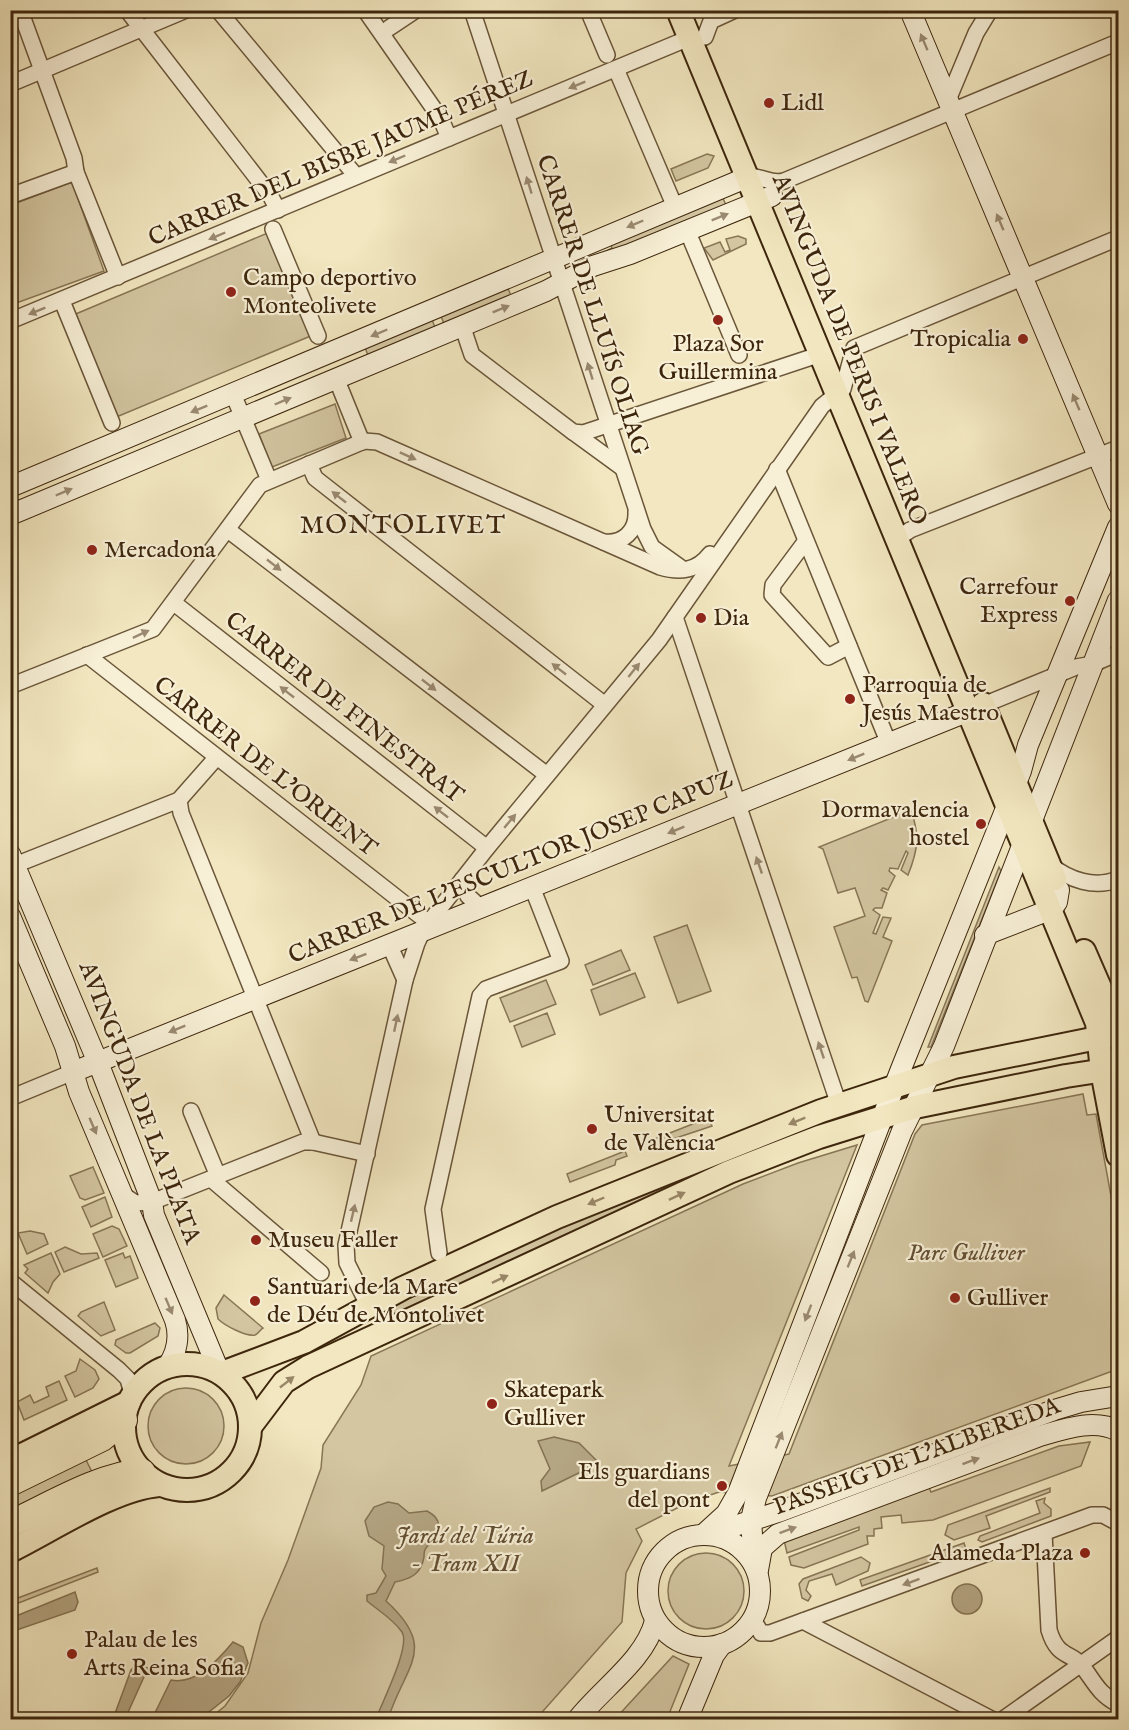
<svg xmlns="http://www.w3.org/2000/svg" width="1129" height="1730" viewBox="0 0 1129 1730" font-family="'IM FELL English',serif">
<rect width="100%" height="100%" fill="#f2e7c0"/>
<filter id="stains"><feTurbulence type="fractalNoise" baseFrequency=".00333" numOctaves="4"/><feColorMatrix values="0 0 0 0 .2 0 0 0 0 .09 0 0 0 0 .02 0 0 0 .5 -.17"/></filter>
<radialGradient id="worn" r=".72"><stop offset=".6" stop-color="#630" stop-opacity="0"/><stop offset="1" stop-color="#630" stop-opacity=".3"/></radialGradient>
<!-- green -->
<g fill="#d3c6a1" stroke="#887656" stroke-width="1.5">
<path d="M707 154 714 156 708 168 676 181 671 169Z"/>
<path d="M72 182 104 271 11 305V205Z"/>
<path d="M722 196 726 205 576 267 612 248 611 245Z"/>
<path d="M270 232 313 335 114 418 71 316Z"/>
<path d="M738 236 746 239V244L713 260 704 248 720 242 725 252 730 250 726 239Z"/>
<path d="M507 286 512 298 445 326 440 314Z"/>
<path d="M431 317 436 330 369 358 364 345Z"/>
<path d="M335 404 346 438 272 467 259 434Z"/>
<path d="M911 810C920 836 918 850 908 875L901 870 908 853 906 851 898 869 890 868 889 871 895 876 888 890 883 888 881 890 887 893 882 908H875L873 910 880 915 873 933 876 934 883 917 891 918 883 937 892 941 868 1002 865 1001 857 977 852 978 834 927 865 916 855 888 838 893 823 849 819 847Z"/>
<path d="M999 867 1001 871 931 1047H928Z"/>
<path d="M687 925 711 991 678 1003 654 937Z"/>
<path d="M621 950 630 970 593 985 585 965Z"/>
<path d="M635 973 645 997 600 1015 591 990Z"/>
<path d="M546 980 556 1004 510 1022 500 998Z"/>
<path d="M547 1013 555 1034 522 1047 514 1026Z"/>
<path d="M1083 1094 1087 1115 1096 1114 1118 1234V1369L772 1496 719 1492 687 1503 636 1529 642 1541 626 1573 622 1622 536 1719 208 1720 225 1706 248 1673 261 1623 288 1560 321 1468 323 1445 361 1385 371 1356 743 1184 798 1163 857 1145 729 1466 789 1454 915 1134 922 1125Z"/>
<path d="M708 1118 712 1126 649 1147 647 1142Z"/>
<path d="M780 1137 391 1317 387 1308 492 1254Z"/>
<path d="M625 1151 627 1156 616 1160 615 1165 570 1182 567 1174Z"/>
<path d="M93 1167 104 1193 85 1200 80 1198 70 1176Z"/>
<path d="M105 1197 112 1217 91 1227 82 1207Z"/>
<path d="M112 1226 119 1229 127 1246 103 1257 93 1234Z"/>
<path d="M30 1231 44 1234 48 1244 27 1254 18 1233Z"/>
<path d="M65 1247 81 1254 97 1253 99 1258 64 1272 55 1252Z"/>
<path d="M51 1253 60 1274 53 1282 48 1293 25 1273 28 1269 24 1265Z"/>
<path d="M123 1253 125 1258 130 1256 138 1278 116 1287 105 1260Z"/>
<path d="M224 1295 263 1328C261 1329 258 1334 255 1335 246 1337 224 1325 218 1319L216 1308Z"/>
<path d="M104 1302 115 1330 101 1336 78 1316 81 1312Z"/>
<path d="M155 1323 160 1328 158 1336 130 1353H126L115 1345 116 1340Z"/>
<path d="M80 1359 95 1370 99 1379 93 1388 75 1397 65 1376 76 1371Z"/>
<path d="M59 1381 67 1400 24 1420 17 1402 30 1395 34 1403 49 1396 46 1387Z"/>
<circle cx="186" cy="1426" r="38"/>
<path d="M1090 1442 1081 1466 933 1520 902 1523 901 1515 881 1517 882 1528 874 1529V1536H867L868 1544 804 1568 791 1565 789 1557 859 1530V1527L787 1553 784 1540 928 1485 931 1492 1059 1446Z"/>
<path d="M84 1456 93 1474 11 1513V1492Z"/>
<path d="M1050 1488V1492L986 1516 990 1528 954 1540 945 1535 948 1525Z"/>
<path d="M1045 1498 1044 1503 1051 1509V1516L982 1542 978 1540 980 1536 1040 1513 1036 1501Z"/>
<path d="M964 1543 966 1549 862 1586 860 1580Z"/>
<circle cx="706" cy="1591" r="38"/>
<path d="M861 1557 870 1563 868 1571 836 1585 832 1574 809 1581 806 1590 811 1596 808 1601 802 1598 799 1584 803 1579Z"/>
<path d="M97 1568 98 1572 11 1606V1601L18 1598Z"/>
<path d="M673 1656 689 1664 667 1719H615Z"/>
</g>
<!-- water -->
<g fill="#b4a583" stroke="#847253" stroke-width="1.5">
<path d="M554 1437 579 1443 599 1463 542 1491 541 1481 550 1469 538 1441Z"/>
<path d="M388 1502 398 1504 409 1513 427 1511C448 1522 436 1535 426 1548 424 1550 424 1554 424 1557 421 1574 411 1579 395 1582L386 1601C439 1649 405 1665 388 1719H376C382 1702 411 1646 402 1632 393 1619 379 1611 367 1601V1595L376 1593 386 1576 382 1569 384 1546 369 1536 365 1521 374 1507Z"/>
<circle cx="967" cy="1599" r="15"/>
<path d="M75 1592 78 1602 75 1610 11 1632V1618Z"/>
<path d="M233 1642 243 1647 248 1663 240 1682 229 1696 200 1719H152L171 1680C196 1685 218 1660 233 1642Z"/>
<path d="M136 1665 148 1668 125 1719H113L131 1670Z"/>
</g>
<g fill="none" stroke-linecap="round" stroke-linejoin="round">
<defs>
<g id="street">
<path d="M20 10 74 158 76 172 118 277"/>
<path d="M127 10 270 195 278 210"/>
<path d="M218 10 356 176"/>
<path d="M365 10 441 119 449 138"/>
<path d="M472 10 643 529 652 547 680 567"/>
<path d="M588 10 607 55"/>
<path d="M389 28 416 10"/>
<path d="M705 37 711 21 735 10"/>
<path d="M616 69 675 207"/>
<path d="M10 84 186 10"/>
<path d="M948 100 976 33 990 10"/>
<path d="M748 177C762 175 770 185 784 181L1118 42"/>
<path d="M10 196 76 172"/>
<path d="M273 229 318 336"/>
<path d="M687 230 739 355"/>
<path d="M62 301 112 423"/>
<path d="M10 321 689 38"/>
<path d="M462 325 472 355 573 432 583 433 821 354"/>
<path d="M336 378 362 442"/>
<path d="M233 394 269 480"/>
<path d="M573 432 621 467"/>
<path d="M309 464 315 478 605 705"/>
<path d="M777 469 889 744"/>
<path d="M228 530 547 775"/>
<path d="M897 539 910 530 1118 448"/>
<path d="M604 542C623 544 637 531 636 512"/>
<path d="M805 542 773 585 772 595 828 657 849 646"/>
<path d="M174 603 487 848"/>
<path d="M675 617 839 1105"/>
<path d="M87 655 429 923"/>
<path d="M10 686 153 629 260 485 364 441 377 442 660 567C680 573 697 571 710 554"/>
<path d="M976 708 1076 667 1093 664 1118 653"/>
<path d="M179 800 181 813 313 1142"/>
<path d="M1049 864C1069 880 1095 889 1118 879"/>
<path d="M10 867 179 800 216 758"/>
<path d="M462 880 468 896 480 907"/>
<path d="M389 944 405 980"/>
<path d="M10 1098 73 1072"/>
<path d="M191 1111 218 1176"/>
<path d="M211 1179 321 1273"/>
<path d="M122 1194 135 1203 152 1202 303 1142H313L367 1154"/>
<path d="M439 1253 433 1209 480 996 486 989 561 961 532 887"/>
<path d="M10 1281 119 1370 128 1379 133 1397"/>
<path d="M369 1307 347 1263 346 1245 405 980 417 943 423 930 487 848 659 640 822 406 843 389 854 348 1118 238"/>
<path d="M1044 1533 1049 1630C1058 1660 1072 1651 1083 1667 1095 1683 1099 1694 1118 1704"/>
<path d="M753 1619 761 1633H770L1092 1515H1103L1118 1523"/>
<path d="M803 1621 993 1720"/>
<path d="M1002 1720 1118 1638"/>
</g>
<g id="secondary">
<path d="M910 10 1118 504"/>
<path d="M10 487 748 177"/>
<path d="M10 515 546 291 593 266 630 254 772 196"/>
<path d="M10 854 99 1065 152 1202 154 1215 219 1371"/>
<path d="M10 916 65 1046 79 1092 175 1320C180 1336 177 1353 167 1367"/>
<path d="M985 935 1052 909 1057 902 1059 890"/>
<path d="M73 1072 969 711"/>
<path d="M704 1534 726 1514 738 1493 901 1069 1021 771 1028 745 1118 527"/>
<path d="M710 1534 778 1512 1054 1410 1081 1402 1118 1396"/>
<circle cx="704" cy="1591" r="56"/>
<path d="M754 1564 751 1520 756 1498 902 1131 944 1046 1118 600"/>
<path d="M758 1570 762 1548 778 1534 1040 1436C1064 1429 1095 1418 1118 1431"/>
<path d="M577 1720C602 1688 645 1660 655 1621"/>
<path d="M687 1720 714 1655 722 1644"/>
</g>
<g id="primary">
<path d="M678 10 1097 1023 1102 1071 1118 1155"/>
<path d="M983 704 1055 879"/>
<path d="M1084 951 1118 1029"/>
<circle cx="187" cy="1427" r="63"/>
<path d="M222 1373 304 1342 403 1288 557 1217 821 1111 954 1067 1112 1035"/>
<path d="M250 1427 284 1382 308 1367 729 1172 819 1137 915 1107 1066 1076 1118 1068"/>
<path d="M10 1461 129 1402"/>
<path d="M10 1551C53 1530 113 1489 159 1485"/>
</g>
<g id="highway">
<path d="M10 1483 102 1438 124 1420"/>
<path d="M10 1524C49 1506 100 1475 142 1472"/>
</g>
</defs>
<!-- street casing -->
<use href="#street" stroke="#6a5639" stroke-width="18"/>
<!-- secondary casing -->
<use href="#secondary" stroke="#3d260c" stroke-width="22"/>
<!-- primary casing -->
<use href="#primary" stroke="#3d260c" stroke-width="26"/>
<!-- highway casing -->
<use href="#highway" stroke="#3d260c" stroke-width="28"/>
<!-- street -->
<use href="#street" stroke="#f7efd6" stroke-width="15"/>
<!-- secondary -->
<use href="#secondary" stroke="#f7efd6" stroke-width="20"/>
<!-- primary -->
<use href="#primary" stroke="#f2e7c0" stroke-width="22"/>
<!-- highway -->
<use href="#highway" stroke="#f2e7c0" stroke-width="26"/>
</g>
<!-- one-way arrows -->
<defs><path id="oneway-solid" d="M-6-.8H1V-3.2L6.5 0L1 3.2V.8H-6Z" transform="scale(1.5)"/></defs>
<g fill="#9a8a71">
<use href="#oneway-solid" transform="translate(924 42) rotate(-113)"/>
<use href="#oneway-solid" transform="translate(577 85) rotate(158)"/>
<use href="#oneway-solid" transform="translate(397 159) rotate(157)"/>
<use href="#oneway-solid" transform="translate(529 185) rotate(-107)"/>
<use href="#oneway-solid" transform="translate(720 217) rotate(-22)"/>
<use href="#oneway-solid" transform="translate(1000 222) rotate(-113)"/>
<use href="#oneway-solid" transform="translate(635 224) rotate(157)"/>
<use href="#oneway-solid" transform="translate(217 236) rotate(157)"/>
<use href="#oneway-solid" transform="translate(501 309) rotate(-22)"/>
<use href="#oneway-solid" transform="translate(37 311) rotate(158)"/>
<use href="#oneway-solid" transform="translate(379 333) rotate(157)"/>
<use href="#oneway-solid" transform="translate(590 371) rotate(-107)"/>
<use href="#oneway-solid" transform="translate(283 401) rotate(-23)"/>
<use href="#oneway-solid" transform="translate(1076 402) rotate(-113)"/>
<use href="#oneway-solid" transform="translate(199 409) rotate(158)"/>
<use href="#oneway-solid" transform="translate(408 456) rotate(24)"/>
<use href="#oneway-solid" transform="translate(64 492) rotate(-23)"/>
<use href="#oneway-solid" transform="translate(339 497) rotate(-142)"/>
<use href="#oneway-solid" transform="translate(274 565) rotate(38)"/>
<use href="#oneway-solid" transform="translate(141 634) rotate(-25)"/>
<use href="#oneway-solid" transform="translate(559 669) rotate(-142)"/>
<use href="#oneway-solid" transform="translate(634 670) rotate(-51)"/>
<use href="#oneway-solid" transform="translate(429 685) rotate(38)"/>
<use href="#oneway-solid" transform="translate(287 692) rotate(-142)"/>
<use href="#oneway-solid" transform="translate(856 757) rotate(158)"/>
<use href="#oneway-solid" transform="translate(441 812) rotate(-142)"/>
<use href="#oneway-solid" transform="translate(510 821) rotate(-50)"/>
<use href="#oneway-solid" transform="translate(676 830) rotate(158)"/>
<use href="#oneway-solid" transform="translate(759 865) rotate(-109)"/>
<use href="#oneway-solid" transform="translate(358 957) rotate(159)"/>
<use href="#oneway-solid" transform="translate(396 1023) rotate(-78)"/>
<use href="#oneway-solid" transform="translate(177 1029) rotate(158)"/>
<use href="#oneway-solid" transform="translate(821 1050) rotate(-109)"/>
<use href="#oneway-solid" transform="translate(93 1126) rotate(67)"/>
<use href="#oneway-solid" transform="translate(353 1213) rotate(-77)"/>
<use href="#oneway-solid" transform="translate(851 1259) rotate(-68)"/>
<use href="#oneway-solid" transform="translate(169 1306) rotate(67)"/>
<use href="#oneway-solid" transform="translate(808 1313) rotate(111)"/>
<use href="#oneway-solid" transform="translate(779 1440) rotate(-68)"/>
<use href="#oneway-solid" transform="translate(971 1461) rotate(-20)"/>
<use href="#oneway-solid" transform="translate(788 1530) rotate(-20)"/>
<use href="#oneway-solid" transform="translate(911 1582) rotate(160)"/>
</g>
<g fill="#988666">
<use href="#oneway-solid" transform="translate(797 1121) rotate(158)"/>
<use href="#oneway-solid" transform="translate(677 1196) rotate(-25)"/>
<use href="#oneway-solid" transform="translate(596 1201) rotate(157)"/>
<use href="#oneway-solid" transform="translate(500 1279) rotate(-25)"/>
<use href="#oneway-solid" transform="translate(287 1382) rotate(-38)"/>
</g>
<!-- markers -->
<g fill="#8f2418" stroke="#f7efd6" stroke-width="2">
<circle cx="769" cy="103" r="6"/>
<circle cx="231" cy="292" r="6"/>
<circle cx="718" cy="320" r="6"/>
<circle cx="1023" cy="339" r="6"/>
<circle cx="92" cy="550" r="6"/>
<circle cx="1070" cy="601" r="6"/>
<circle cx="701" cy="618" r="6"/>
<circle cx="850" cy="699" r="6"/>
<circle cx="981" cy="824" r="6"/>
<circle cx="592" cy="1129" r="6"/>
<circle cx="256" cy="1240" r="6"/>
<circle cx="955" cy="1298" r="6"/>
<circle cx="255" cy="1301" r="6"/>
<circle cx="492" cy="1404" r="6"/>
<circle cx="722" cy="1486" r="6"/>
<circle cx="1085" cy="1553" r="6"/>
<circle cx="72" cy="1654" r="6"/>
</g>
<g text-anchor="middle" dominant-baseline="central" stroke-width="4.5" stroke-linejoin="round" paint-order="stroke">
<!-- poi labels -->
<g font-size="24" fill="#3d260c" stroke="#f7efd6" text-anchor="start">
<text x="781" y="103">Lidl</text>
<text x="243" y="278">Campo deportivo<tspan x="243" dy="28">Monteolivete</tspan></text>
<text x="1011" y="339" text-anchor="end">Tropicalia</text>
<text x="718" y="344" text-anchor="middle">Plaza Sor<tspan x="718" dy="28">Guillermina</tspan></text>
<text x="104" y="550">Mercadona</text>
<text x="1058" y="587" text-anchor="end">Carrefour<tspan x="1058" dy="28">Express</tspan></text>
<text x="713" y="618">Dia</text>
<text x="862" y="685">Parroquia de<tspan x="862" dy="28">Jesús Maestro</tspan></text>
<text x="969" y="810" text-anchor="end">Dormavalencia<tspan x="969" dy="28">hostel</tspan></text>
<text x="604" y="1115">Universitat<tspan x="604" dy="28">de València</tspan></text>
<text x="268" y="1240">Museu Faller</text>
<text x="267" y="1287">Santuari de la Mare<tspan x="267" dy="28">de Déu de Montolivet</tspan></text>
<text x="967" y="1298">Gulliver</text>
<text x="504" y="1390">Skatepark<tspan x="504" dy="28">Gulliver</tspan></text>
<text x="710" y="1472" text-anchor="end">Els guardians<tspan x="710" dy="28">del pont</tspan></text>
<text x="1073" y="1553" text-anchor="end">Alameda Plaza</text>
<text x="84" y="1640">Palau de les<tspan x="84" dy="28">Arts Reina Sofia</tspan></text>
</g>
<!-- street labels -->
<g font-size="24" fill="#3d260c" stroke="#f7efd6">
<text transform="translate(341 159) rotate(-23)">CARRER DEL BISBE JAUME PÉREZ</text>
<text transform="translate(592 305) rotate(72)">CARRER DE LLUÍS OLIAG</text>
<text transform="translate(849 350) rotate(68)">AVINGUDA DE PERIS I VALERO</text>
<text transform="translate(344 708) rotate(38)">CARRER DE FINESTRAT</text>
<text transform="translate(265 767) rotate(38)">CARRER DE L’ORIENT</text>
<text transform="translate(511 868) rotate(-22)">CARRER DE L'ESCULTOR JOSEP CAPUZ</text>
<text transform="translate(139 1103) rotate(69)">AVINGUDA DE LA PLATA</text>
<text transform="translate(917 1457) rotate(-20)">PASSEIG DE L'ALBEREDA</text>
</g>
<!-- park labels -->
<g font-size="24" font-style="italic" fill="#624e31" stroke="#f7efd6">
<text x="966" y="1253">Parc Gulliver</text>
<text x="465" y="1536">Jardí del Túria<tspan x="465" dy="28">- Tram XII</tspan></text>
</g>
<!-- neighbourhood labels -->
<g font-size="26" letter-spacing="1.5" fill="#3d260c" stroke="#f7efd6">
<text x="403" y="525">MONTOLIVET</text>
</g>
</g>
<!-- margin -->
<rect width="1129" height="1730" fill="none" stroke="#f2e7c0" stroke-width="36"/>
<rect x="12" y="12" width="1105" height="1706" fill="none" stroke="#3d260c" stroke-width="3"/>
<rect x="18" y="18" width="1093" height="1694" fill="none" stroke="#3d260c" stroke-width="1.5"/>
<rect width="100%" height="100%" filter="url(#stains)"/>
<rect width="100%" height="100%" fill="url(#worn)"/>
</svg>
